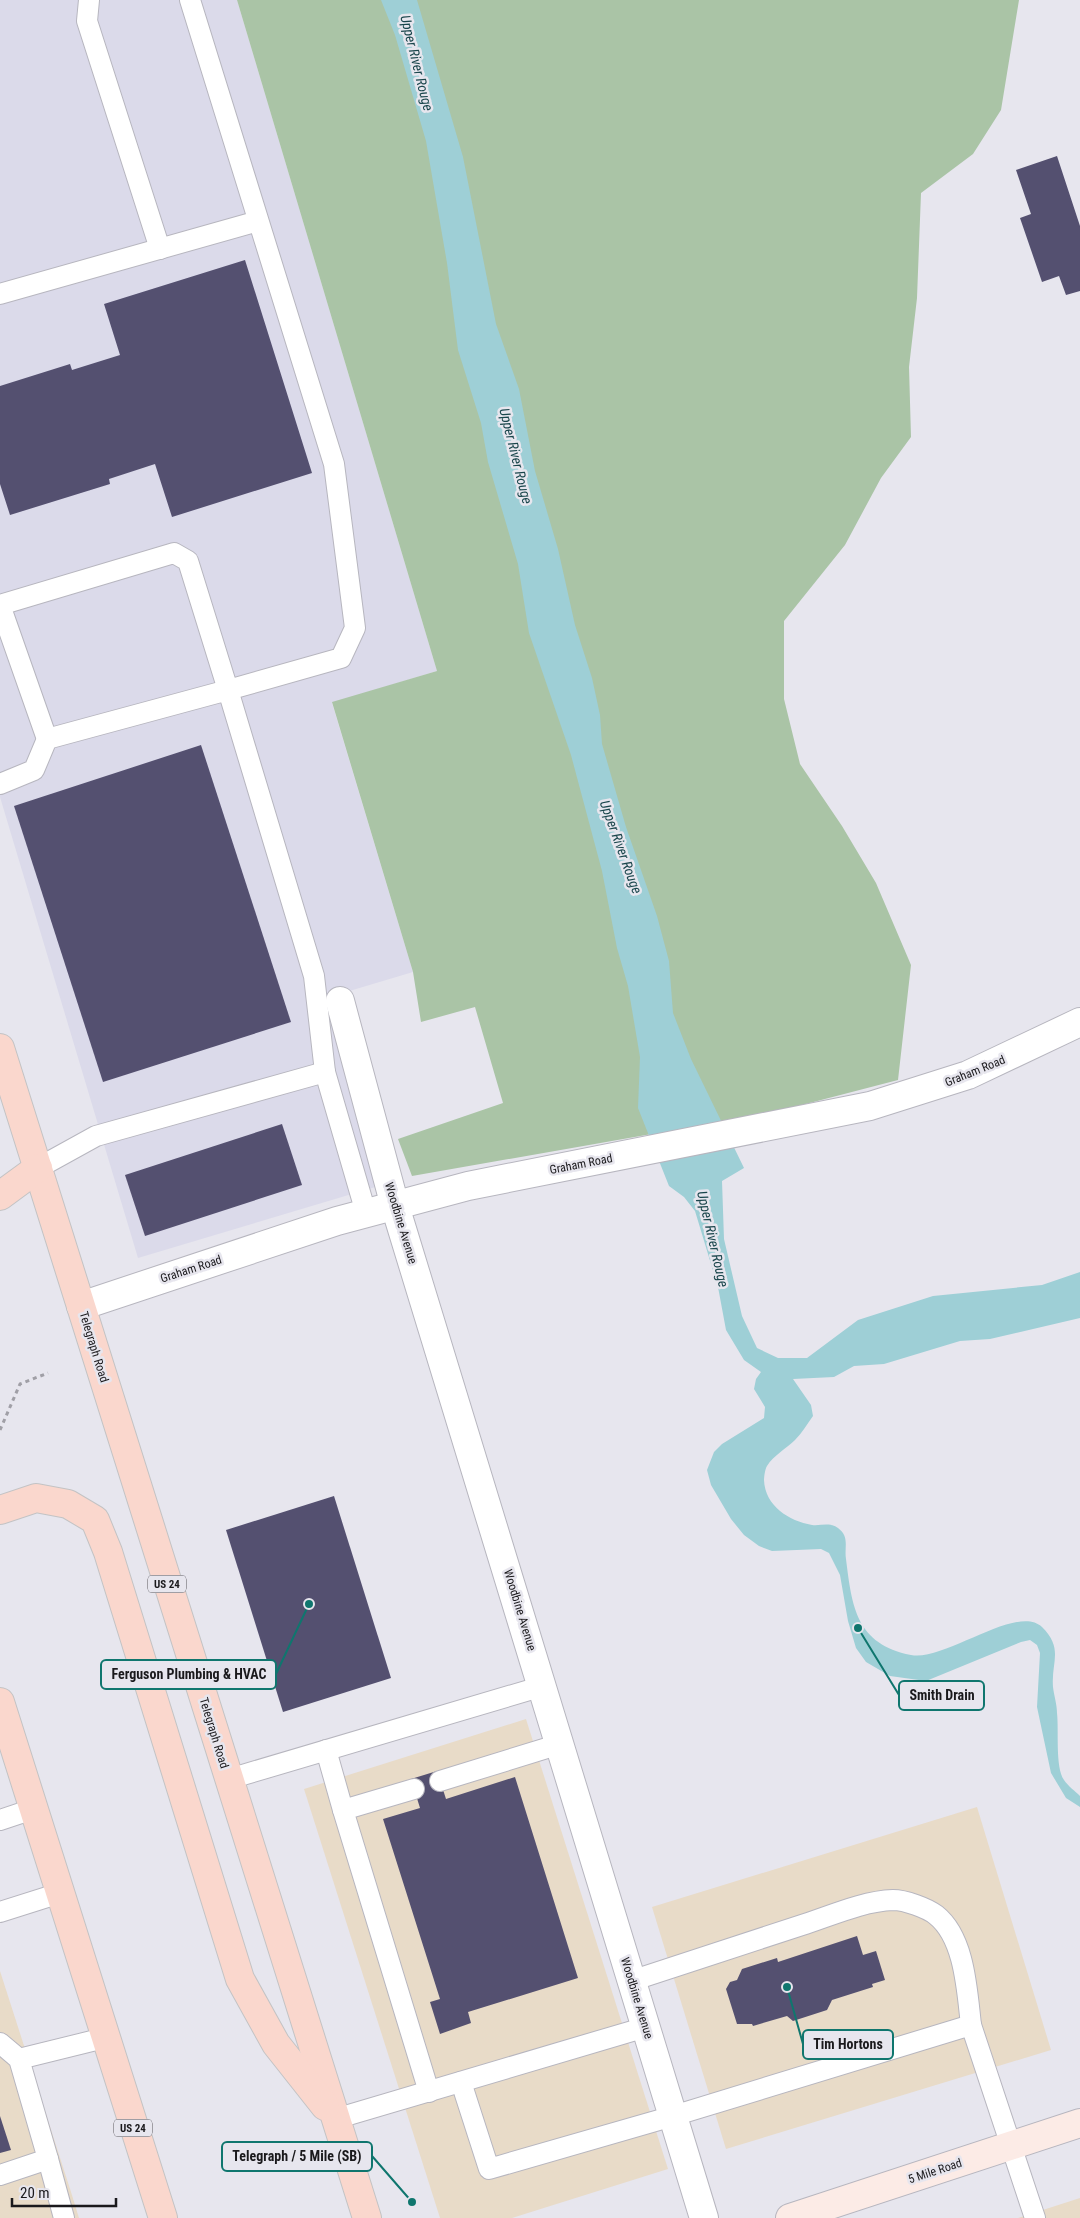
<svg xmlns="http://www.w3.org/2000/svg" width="1080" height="2218" viewBox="0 0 1080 2218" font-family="'Roboto Condensed',sans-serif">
<rect width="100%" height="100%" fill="#e7e6ee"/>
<!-- commercial -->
<g fill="#e8dbc8">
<path d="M526 1719 668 2169 512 2218H440L304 1789Z"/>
<path d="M977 1807 1051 2050 726 2149 652 1907Z"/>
<path d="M0 1971 71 2192 79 2218H0Z"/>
<path d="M1080 2198V2218H1018Z"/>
</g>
<!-- built -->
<path fill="#dbdaea" d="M0 0H237L437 671 332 703 413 972 326 998 382 1185 138 1258 0 797Z"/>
<!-- green -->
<path fill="#aac4a6" d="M237 0H1019L1001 110 973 154 921 193 917 298 909 367 911 437 881 478 845 545 784 621V699L800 764 842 826 876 883 911 965 898 1080 771 1113 412 1176 398 1139 503 1103 475 1007 421 1022 413 972 332 702 437 671Z"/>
<!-- water -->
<path fill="#9ecfd6" d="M381 0H417L463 157 496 324 519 389 535 471 558 549 575 625 592 678 600 715 602 744 626 827 657 916 669 961 673 1013 691 1059 744 1168 722 1181 724 1239 742 1316 757 1348 778 1358H807L858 1320 933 1296 1042 1285 1080 1272V1318L990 1339 960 1341 884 1364 854 1366 834 1377 793 1379 811 1405 813 1416C807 1424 802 1433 795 1440 787 1448 773 1456 767 1466 765 1469 764 1477 764 1480 765 1506 789 1521 812 1525 821 1526 830 1522 838 1528 850 1537 844 1547 846 1559 852 1607 856 1644 911 1655 945 1662 1017 1603 1042 1627 1064 1649 1051 1662 1053 1687 1054 1696 1057 1704 1057 1713 1059 1730 1055 1767 1064 1780 1068 1786 1075 1791 1080 1796V1807L1066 1798 1051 1773 1037 1707 1040 1653 1037 1645 1030 1640 1021 1642 926 1681 890 1676 866 1662 856 1648 848 1621 840 1575 829 1553 821 1549 772 1551 759 1546 744 1535 731 1519 711 1485 707 1470 714 1452 722 1444 764 1418 765 1407 754 1389 756 1379 761 1372 744 1360 726 1330 718 1287 695 1211 684 1197 669 1186 638 1108 640 1057 628 986 617 948 602 871 571 755 529 633 518 564 488 462 481 423 458 350 447 263 426 141 395 35Z"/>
<!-- building -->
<g fill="#545070">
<path d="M1057 156 1080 226V291L1066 295 1059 276 1042 282 1020 218 1031 214 1016 170Z"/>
<path d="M245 260 312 473 172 517 155 464 109 479 110 484 10 515 0 484V386L70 364 72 370 120 355 104 304Z"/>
<path d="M201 745 291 1022 103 1082 14 806Z"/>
<path d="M282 1124 302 1185 145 1236 125 1175Z"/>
<path d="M334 1496 391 1678 283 1712 226 1530Z"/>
<path d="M437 1771 446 1799 515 1777 578 1978 468 2012 471 2023 440 2034 430 2002 440 1999 383 1819 420 1808 411 1779Z"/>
<path d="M857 1936 863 1955 876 1951 885 1980 872 1984 873 1987 832 2000 827 2010 793 2021 787 2016 753 2026 752 2024H737L726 1989 730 1982 737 1980 742 1969 777 1958 778 1962Z"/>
<path d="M0 2116 11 2150 0 2153Z"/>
</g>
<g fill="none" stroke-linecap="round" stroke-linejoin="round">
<defs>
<g id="service">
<path d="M89 0 87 21 160 249"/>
<path d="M0 294 258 221"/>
<path d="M0 605 174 553 188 561 228 690 341 658 355 628 334 464 190 0"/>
<path d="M0 605 47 739"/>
<path d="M0 784 34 770 47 739 228 690 314 976 325 1072 366 1213"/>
<path d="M38 1168 96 1136 325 1072"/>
<path d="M326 1750 343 1810"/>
<path d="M229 1779 543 1686"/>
<path d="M440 1781 560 1744"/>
<path d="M414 1789 343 1810 429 2092"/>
<path d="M0 1820 33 1809"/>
<path d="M0 1912 60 1893"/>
<path d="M631 1981C688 1962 745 1944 802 1925 830 1916 863 1901 893 1900 905 1900 927 1908 936 1915 965 1938 967 1991 971 2025"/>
<path d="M0 2043 19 2059 48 2159 0 2175"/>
<path d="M19 2059 104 2038"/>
<path d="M461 2082 489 2169 673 2116 971 2025 1035 2218"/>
<path d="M335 2119 646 2027"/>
<path d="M48 2159 64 2218"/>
</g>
<g id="minor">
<path d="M340 1001 395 1206 704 2218"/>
<path d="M81 1306 337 1221 468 1186 870 1106 968 1075 1080 1022"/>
</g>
<path id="secondary" d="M790 2218 1080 2123"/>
<g id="primary">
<path d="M0 1048 367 2218"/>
<path d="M0 1196 38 1168"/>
<path d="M0 1510 36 1498 68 1504 95 1520 108 1552 240 1979 276 2044 325 2106"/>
<path d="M0 1702 163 2218"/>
</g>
</defs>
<!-- service casing -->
<use href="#service" stroke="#b7b6bf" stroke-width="22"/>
<!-- minor casing -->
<use href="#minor" stroke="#b7b6bf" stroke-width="30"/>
<!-- secondary casing -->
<use href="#secondary" stroke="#b7b6bf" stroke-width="30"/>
<!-- primary casing -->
<use href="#primary" stroke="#c3c3c4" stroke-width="30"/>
<!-- path -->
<path stroke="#a09fa6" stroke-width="3" stroke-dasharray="4 4" stroke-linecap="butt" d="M0 1430 20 1384 48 1373"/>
<!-- service -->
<use href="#service" stroke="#fff" stroke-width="20"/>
<!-- minor -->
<use href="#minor" stroke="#fff" stroke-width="28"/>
<!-- secondary -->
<use href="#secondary" stroke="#fcebe6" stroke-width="28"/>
<!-- primary -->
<use href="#primary" stroke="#fad7cd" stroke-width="28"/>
</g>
<g text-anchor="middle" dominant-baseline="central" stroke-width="5" stroke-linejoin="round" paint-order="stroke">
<!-- shield labels -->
<g fill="#e7e6ee" stroke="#58565b" stroke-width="1">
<rect x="148" y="1575.5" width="38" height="17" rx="4"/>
<rect x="114" y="2119.5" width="38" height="17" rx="4"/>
</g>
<g font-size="11" font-weight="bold" fill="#1a191c">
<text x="167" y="1584">US 24</text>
<text x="133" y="2128">US 24</text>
</g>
<!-- street labels -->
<g font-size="12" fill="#1a191c" stroke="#e7e6ee">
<text transform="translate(975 1071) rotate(-22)">Graham Road</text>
<text transform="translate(581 1164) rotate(-11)">Graham Road</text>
<text transform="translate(401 1223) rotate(73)">Woodbine Avenue</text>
<text transform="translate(191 1269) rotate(-18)">Graham Road</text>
<text transform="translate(94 1347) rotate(73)">Telegraph Road</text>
<text transform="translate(520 1610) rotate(73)">Woodbine Avenue</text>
<text transform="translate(214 1733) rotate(73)">Telegraph Road</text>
<text transform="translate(637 1998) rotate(73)">Woodbine Avenue</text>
<text transform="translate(935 2171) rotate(-18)">5 Mile Road</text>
</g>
<!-- water labels -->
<g font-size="14" font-style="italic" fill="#1a464c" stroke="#e7e6ee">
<text transform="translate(417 63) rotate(76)">Upper River Rouge</text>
<text transform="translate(516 456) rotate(76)">Upper River Rouge</text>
<text transform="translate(621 847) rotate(70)">Upper River Rouge</text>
<text transform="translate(713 1239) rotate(77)">Upper River Rouge</text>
</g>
</g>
<!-- callouts -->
<path fill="none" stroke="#0f766e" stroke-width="2" d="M309 1604L276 1674M858 1628L899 1695M787 1987L803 2044M412 2202L372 2156"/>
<g fill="#0f766e" stroke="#e7e6ee" stroke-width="2">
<circle cx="309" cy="1604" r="5"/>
<circle cx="858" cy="1628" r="5"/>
<circle cx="787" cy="1987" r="5"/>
<circle cx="412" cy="2202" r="5"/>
</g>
<g fill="#e7e6ee" stroke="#0f766e" stroke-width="2">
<rect x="101" y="1660" width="175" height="29" rx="5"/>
<rect x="899" y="1681" width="85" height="29" rx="5"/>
<rect x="803" y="2030" width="90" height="29" rx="5"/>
<rect x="222" y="2142" width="150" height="29" rx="5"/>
</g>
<g font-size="14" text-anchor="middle" font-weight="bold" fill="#1a191c">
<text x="189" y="1679">Ferguson Plumbing &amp; HVAC</text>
<text x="942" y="1700">Smith Drain</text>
<text x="848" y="2049">Tim Hortons</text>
<text x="297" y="2161">Telegraph / 5 Mile (SB)</text>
</g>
<!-- scale -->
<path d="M12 2198v8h104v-8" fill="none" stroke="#1a191c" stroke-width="2.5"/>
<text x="20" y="2198" font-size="15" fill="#1a191c" stroke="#e7e6ee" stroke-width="4" paint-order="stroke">20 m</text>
</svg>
